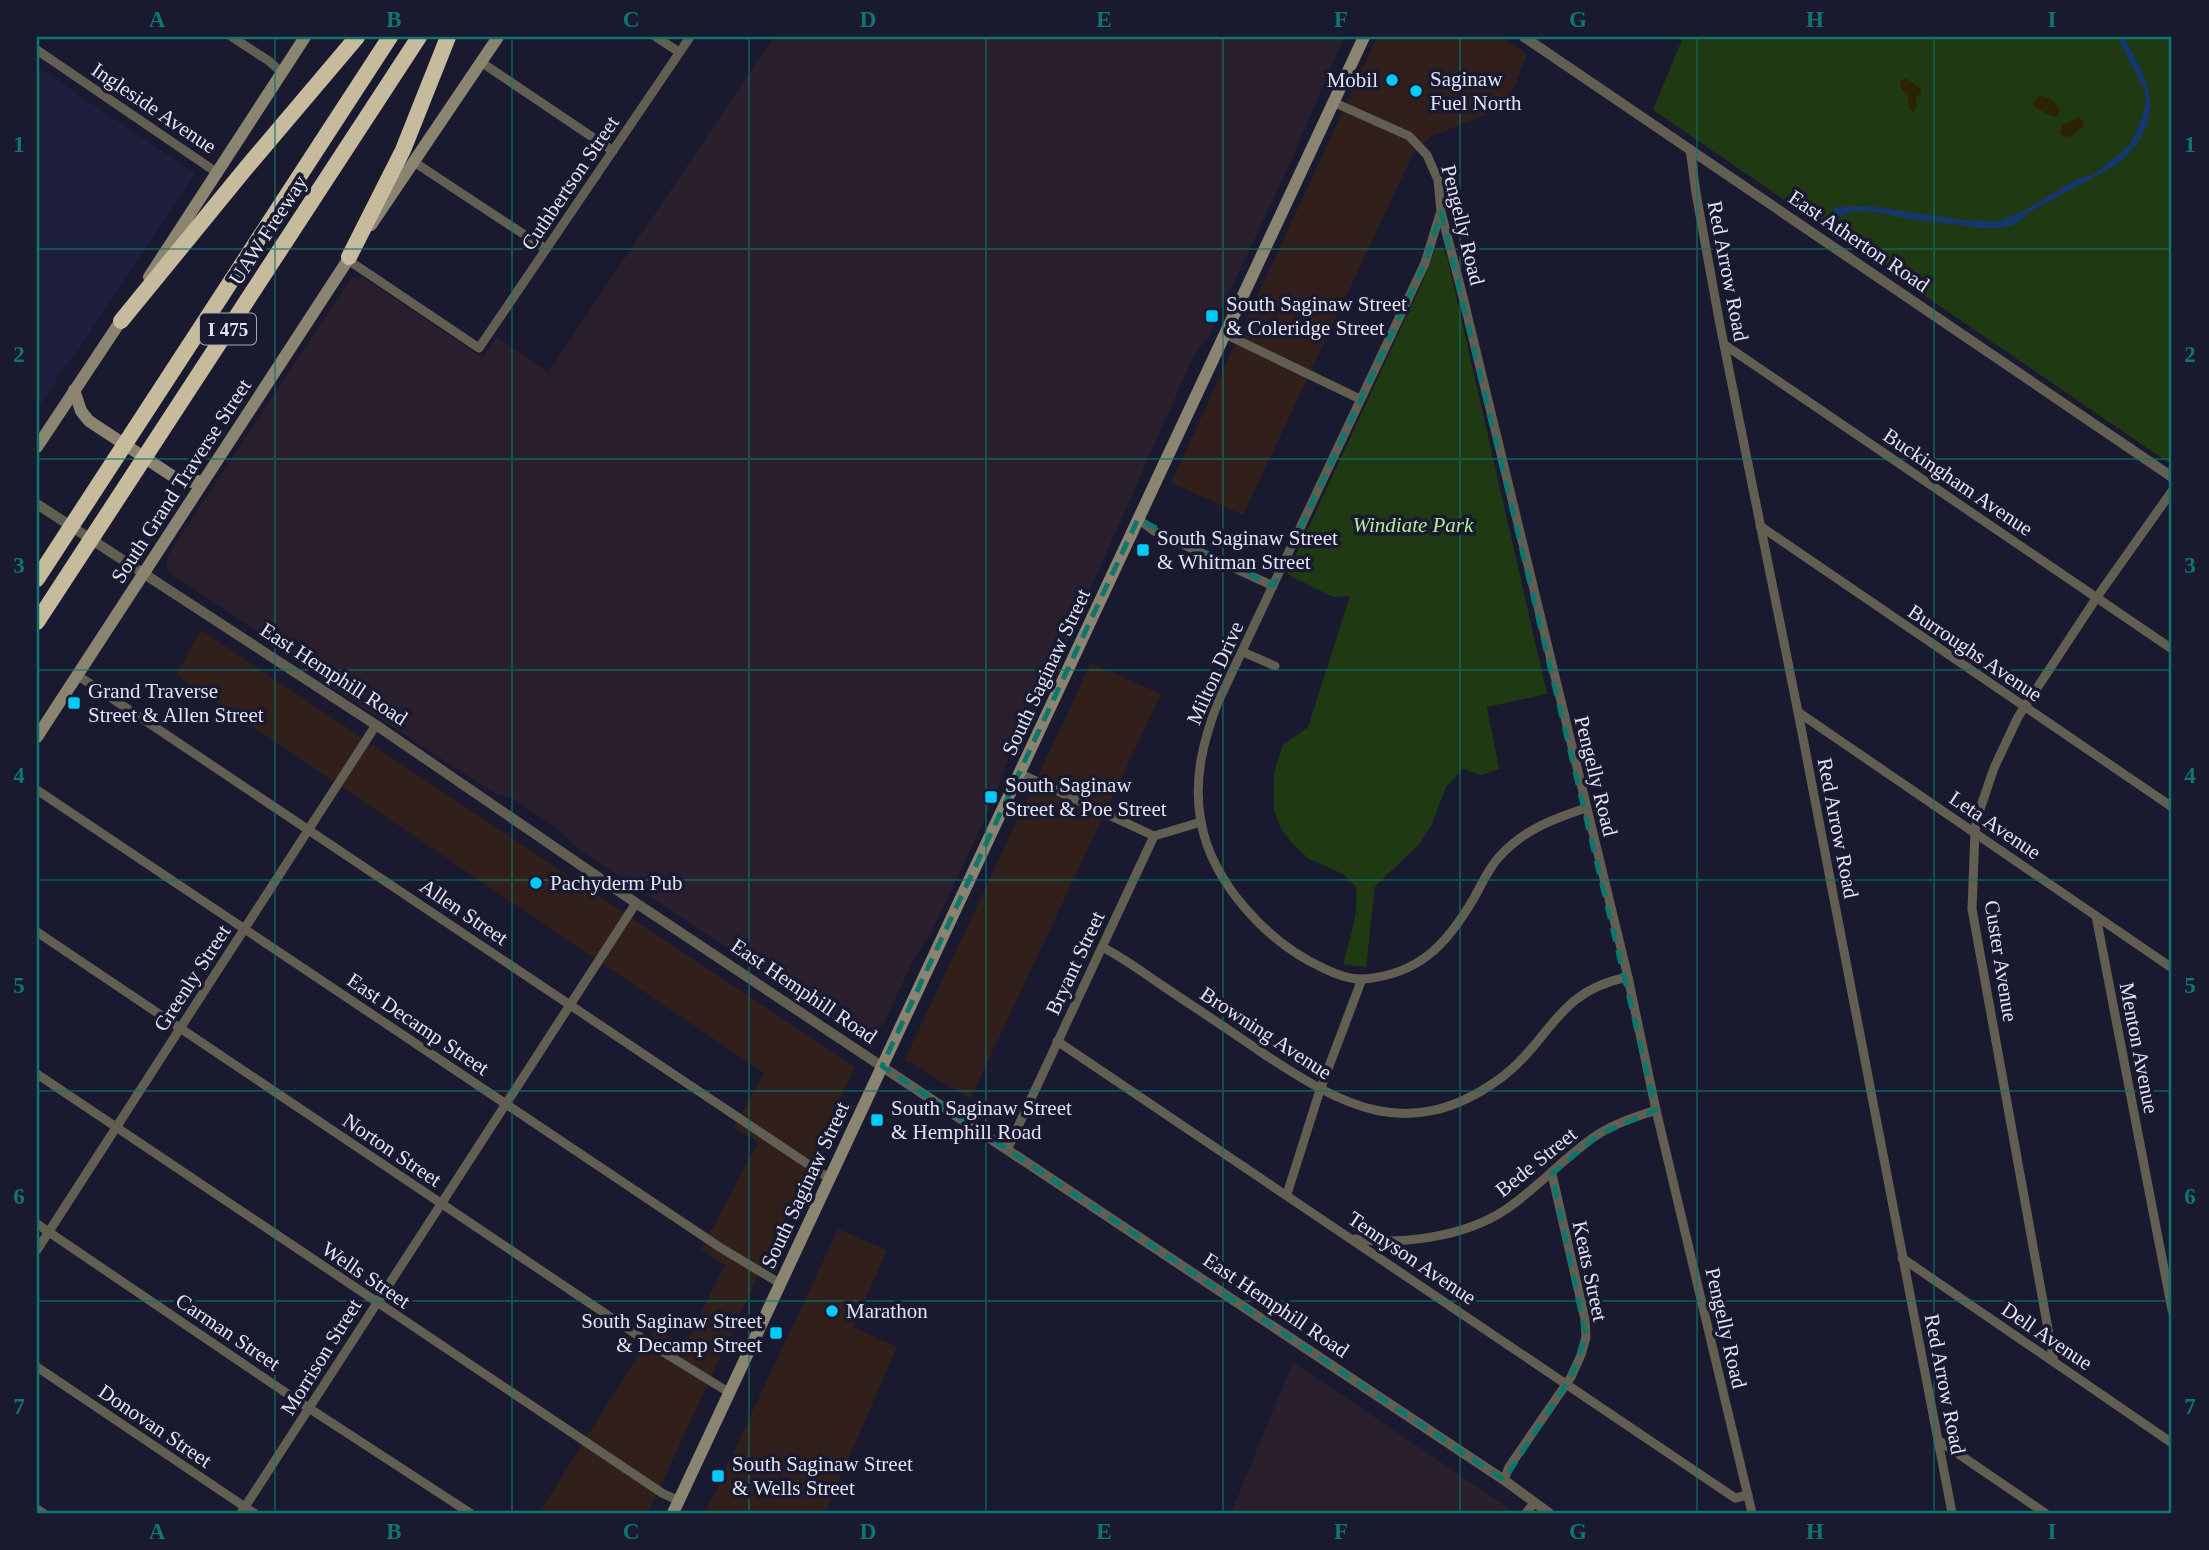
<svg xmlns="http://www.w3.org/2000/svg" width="2209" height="1550" viewBox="0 0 2209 1550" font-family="'Times New Roman',serif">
<rect width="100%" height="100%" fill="#191a30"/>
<!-- commercial -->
<g fill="#311f1b">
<path d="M1377 37H1501L1527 54 1507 106 1430 137 1412 156 1243 515 1171 483Z"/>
<path d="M201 630 855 1067 648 1513H539L655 1328 684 1346 725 1265 701 1250 758 1142 733 1128 764 1073 176 675Z"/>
<path d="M1091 663 1161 694 970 1099 905 1059Z"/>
<path d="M838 1229 887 1250 853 1327 897 1347 825 1513H705Z"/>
</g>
<!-- industrial -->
<g fill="#2a1f2d">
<path d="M774 37H1344L1291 161 1209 336 1194 355 1069 637 1064 647 1048 666 1013 746 994 799 931 933 914 958 885 1021 877 1031 871 1035 860 1033 744 959 578 849 556 827 509 797 497 795 335 689 250 626 174 576 167 568 166 563 170 552 351 278H364L478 355 485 354 497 337 548 372Z"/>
<path d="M1293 1362 1516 1513H1231Z"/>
</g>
<!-- built -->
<path fill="#1e1f3c" d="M37 67 195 173 79 349 70 359 37 409Z"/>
<!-- green -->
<g fill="#1f3912">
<path d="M1683 37H2172V465L1653 110Z"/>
<path d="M1442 247 1447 256 1547 694 1487 707 1499 769 1481 775 1463 769 1446 787 1432 824 1419 845 1375 886 1366 967 1343 964C1350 938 1359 914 1356 887L1343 874 1309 859 1291 842 1281 828 1274 810V772L1283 745 1308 727 1350 596 1333 597 1287 574 1422 283 1435 249Z"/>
</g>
<!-- sand -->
<g fill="#2c2303">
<path d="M1906 78 1921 89V93L1916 97 1917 106 1914 112 1909 109 1908 95 1900 87 1901 81Z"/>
<path d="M2039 96C2048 95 2055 102 2060 109L2058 116 2053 117 2033 106V102Z"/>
<path d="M2079 118 2083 120 2084 125 2072 136 2065 137 2060 133 2062 124Z"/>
</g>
<!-- water -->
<path fill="#16376c" d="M2117 37H2124C2133 53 2145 74 2149 92 2156 122 2136 152 2113 167L2028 213C2010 238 1972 226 1946 223 1934 221 1921 221 1909 219 1887 215 1861 205 1840 217L1833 212 1835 207 1869 206 1964 220 1996 222 2021 212 2081 177 2093 175 2130 145 2141 120 2146 103 2144 89Z"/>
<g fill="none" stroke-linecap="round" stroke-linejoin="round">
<!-- minor -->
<g stroke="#635e52" stroke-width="9">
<path d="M232 37 269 61 282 73"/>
<path d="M656 37 679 52"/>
<path d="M37 50 216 172"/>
<path d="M481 62 613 151"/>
<path d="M1333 102 1409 136 1427 155 1438 180 1441 212 1461 289 1628 977 1656 1110 1752 1513"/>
<path d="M1690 149 1696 193 1720 325 1798 712 1952 1513"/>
<path d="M414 162 546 249"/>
<path d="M1440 214 1425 263 1218 702C1203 741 1193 780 1201 822 1212 883 1268 943 1323 968 1335 974 1350 980 1364 979 1420 974 1447 944 1474 898 1482 884 1488 869 1499 857 1523 830 1553 819 1586 808"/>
<path d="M348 260 479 348 690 37"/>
<path d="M1225 334 1360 399"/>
<path d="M1725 345 2172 649"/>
<path d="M1138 519 1154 531 1273 586"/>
<path d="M1760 526 2172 807"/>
<path d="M1243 652 1275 666"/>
<path d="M77 675 830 1179"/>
<path d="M1798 712 2172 968"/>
<path d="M1019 773 1154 836"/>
<path d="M37 790 721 1248 781 1284"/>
<path d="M2096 916 2172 1310"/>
<path d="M37 932 655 1347 730 1393"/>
<path d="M1102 947C1122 957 1141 971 1160 984 1194 1007 1228 1029 1261 1052 1342 1106 1408 1144 1498 1080 1551 1042 1555 991 1628 977"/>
<path d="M1057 1041 1735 1498 1748 1495"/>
<path d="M37 1074 662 1493 679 1501"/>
<path d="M1007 1150 1154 836 1201 822"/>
<path d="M1287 1194 1320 1090 1362 979"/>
<path d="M37 1224 298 1401 470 1513"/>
<path d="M1355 1239C1402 1245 1464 1237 1505 1210 1538 1188 1564 1157 1597 1135 1615 1123 1636 1117 1656 1110"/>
<path d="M37 1250 376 725"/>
<path d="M1902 1258 2172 1443"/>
<path d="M2054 1362 1972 909 1975 832 1977 818 1994 768 2018 717 2097 597 2172 491"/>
<path d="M37 1367 254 1513"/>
<path d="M1938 1440 2045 1513"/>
<path d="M1504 1480 1509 1467 1571 1377 1581 1355 1586 1337 1585 1319 1552 1174"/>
<path d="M37 1509 43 1513"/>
<path d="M241 1513 636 903"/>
<path d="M1526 1513 1534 1503"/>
</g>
<!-- tertiary -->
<g stroke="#635e52" stroke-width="10">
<path d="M1524 37 2172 477"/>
<path d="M37 504 376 725 636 903 1504 1480 1549 1513"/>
</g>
<!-- secondary -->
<g stroke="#8b8471" stroke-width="12">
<path d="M371 225 498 37"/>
<path d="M149 277 305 37"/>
<path d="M74 390 81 411 89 421 177 479 187 482 203 481"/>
<path d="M37 447 124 316"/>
<path d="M37 737 353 252"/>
<path d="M673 1513 1364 37"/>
</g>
<!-- motorway -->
<g stroke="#c6bb9d" stroke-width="16">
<path d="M349 257 403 150 448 37"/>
<path d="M121 321 246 168 357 37"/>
<path d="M37 579 390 37"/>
<path d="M37 622 419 37"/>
</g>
</g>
<!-- marked area -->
<path fill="none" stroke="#0f766e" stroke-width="5" stroke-dasharray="14 9" stroke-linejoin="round" d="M1441 212 1656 1110 1598 1135 1552 1174 1586 1337 1571 1377 1504 1480 882 1066 1138 519 1273 586 1425 263Z"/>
<!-- grid -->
<path fill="none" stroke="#0f766e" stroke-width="2" stroke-opacity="0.55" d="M275 37V1513M512 37V1513M749 37V1513M986 37V1513M1223 37V1513M1460 37V1513M1697 37V1513M1934 37V1513M37 249H2172M37 459H2172M37 670H2172M37 880H2172M37 1091H2172M37 1301H2172"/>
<!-- markers -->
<g fill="#02cbf9" stroke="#191a30" stroke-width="2.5">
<circle cx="1392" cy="80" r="7"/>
<circle cx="1416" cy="91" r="7"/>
<rect x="1205" y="309" width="14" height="14" rx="3.5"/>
<rect x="1136" y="543" width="14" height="14" rx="3.5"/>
<rect x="67" y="696" width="14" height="14" rx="3.5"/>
<rect x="984" y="790" width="14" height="14" rx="3.5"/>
<circle cx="536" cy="883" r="7"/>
<rect x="870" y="1113" width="14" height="14" rx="3.5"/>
<circle cx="832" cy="1311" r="7"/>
<rect x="769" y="1326" width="14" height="14" rx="3.5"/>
<rect x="711" y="1469" width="14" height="14" rx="3.5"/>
</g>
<g text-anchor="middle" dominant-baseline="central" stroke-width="7" stroke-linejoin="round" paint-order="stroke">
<!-- shield labels -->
<rect fill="#191a30" stroke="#a5a7b8" stroke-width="2" x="200" y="313.5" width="56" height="31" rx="5"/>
<g font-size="19" font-weight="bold" fill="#e1e3f3">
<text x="228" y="329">I 475</text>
</g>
<!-- poi labels -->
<g font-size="21" fill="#e1e3f3" stroke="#191a30" text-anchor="start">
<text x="1430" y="79">Saginaw<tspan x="1430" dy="24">Fuel North</tspan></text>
<text x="1378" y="80" text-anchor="end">Mobil</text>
<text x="1226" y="304">South Saginaw Street<tspan x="1226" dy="24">&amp; Coleridge Street</tspan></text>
<text x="1157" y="538">South Saginaw Street<tspan x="1157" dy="24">&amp; Whitman Street</tspan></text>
<text x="88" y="691">Grand Traverse<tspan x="88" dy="24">Street &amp; Allen Street</tspan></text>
<text x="1005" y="785">South Saginaw<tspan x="1005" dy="24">Street &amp; Poe Street</tspan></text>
<text x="550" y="883">Pachyderm Pub</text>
<text x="891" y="1108">South Saginaw Street<tspan x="891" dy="24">&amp; Hemphill Road</tspan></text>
<text x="846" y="1311">Marathon</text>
<text x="762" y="1321" text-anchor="end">South Saginaw Street<tspan x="762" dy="24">&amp; Decamp Street</tspan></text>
<text x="732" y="1464">South Saginaw Street<tspan x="732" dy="24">&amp; Wells Street</tspan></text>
</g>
<!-- street labels -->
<g font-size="21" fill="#e1e3f3" stroke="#191a30">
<text transform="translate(154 108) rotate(34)">Ingleside Avenue</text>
<text transform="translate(570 183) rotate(-56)">Cuthbertson Street</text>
<text transform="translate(1463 225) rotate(76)">Pengelly Road</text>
<text transform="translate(268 230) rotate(-57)">UAW Freeway</text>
<text transform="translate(1859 241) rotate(34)">East Atherton Road</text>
<text transform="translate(1728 271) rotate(79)">Red Arrow Road</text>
<text transform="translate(181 481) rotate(-57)">South Grand Traverse Street</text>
<text transform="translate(1958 482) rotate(34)">Buckingham Avenue</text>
<text transform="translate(1975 653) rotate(34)">Burroughs Avenue</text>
<text transform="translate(1046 672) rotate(-65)">South Saginaw Street</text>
<text transform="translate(1215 673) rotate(-66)">Milton Drive</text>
<text transform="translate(334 674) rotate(33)">East Hemphill Road</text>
<text transform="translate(1596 776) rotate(76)">Pengelly Road</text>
<text transform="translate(1995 825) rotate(34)">Leta Avenue</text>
<text transform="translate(1838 828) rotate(79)">Red Arrow Road</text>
<text transform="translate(464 912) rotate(34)">Allen Street</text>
<text transform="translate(2001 961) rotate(81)">Custer Avenue</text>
<text transform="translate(1075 963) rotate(-65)">Bryant Street</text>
<text transform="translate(192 978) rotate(-57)">Greenly Street</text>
<text transform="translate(804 991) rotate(34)">East Hemphill Road</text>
<text transform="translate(418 1024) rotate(34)">East Decamp Street</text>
<text transform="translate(1266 1033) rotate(33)">Browning Avenue</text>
<text transform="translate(2139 1048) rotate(79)">Menton Avenue</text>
<text transform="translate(392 1150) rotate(34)">Norton Street</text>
<text transform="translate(1536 1162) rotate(-39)">Bede Street</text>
<text transform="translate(805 1185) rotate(-65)">South Saginaw Street</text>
<text transform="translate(1412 1258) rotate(34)">Tennyson Avenue</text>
<text transform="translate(1590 1271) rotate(78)">Keats Street</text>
<text transform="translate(366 1275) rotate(34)">Wells Street</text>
<text transform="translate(1276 1305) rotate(34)">East Hemphill Road</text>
<text transform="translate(1726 1328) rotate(77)">Pengelly Road</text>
<text transform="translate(228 1332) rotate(34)">Carman Street</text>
<text transform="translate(2047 1336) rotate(34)">Dell Avenue</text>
<text transform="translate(321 1357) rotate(-58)">Morrison Street</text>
<text transform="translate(1945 1384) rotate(79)">Red Arrow Road</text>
<text transform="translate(155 1426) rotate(34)">Donovan Street</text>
</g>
<!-- park labels -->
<g font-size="21" font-style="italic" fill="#b0ed96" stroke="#191a30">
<text x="1413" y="525">Windiate Park</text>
</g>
</g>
<!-- border -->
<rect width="2209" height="1550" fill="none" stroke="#191a30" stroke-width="77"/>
<rect x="38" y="38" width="2132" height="1474" fill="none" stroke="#0f766e" stroke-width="2.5"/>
<g font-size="23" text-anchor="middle" font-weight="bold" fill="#0f766e">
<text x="157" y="27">A</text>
<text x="394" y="27">B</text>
<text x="631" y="27">C</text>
<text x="868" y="27">D</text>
<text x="1104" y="27">E</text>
<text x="1341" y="27">F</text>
<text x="1578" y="27">G</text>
<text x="1815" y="27">H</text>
<text x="2052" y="27">I</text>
<text x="19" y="152">1</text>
<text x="2190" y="152">1</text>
<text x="19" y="362">2</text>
<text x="2190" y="362">2</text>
<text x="19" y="573">3</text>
<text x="2190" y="573">3</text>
<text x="19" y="783">4</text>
<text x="2190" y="783">4</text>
<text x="19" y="993">5</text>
<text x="2190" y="993">5</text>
<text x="19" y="1204">6</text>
<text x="2190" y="1204">6</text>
<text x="19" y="1414">7</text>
<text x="2190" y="1414">7</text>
<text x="157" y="1539">A</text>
<text x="394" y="1539">B</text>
<text x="631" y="1539">C</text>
<text x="868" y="1539">D</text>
<text x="1104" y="1539">E</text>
<text x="1341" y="1539">F</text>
<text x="1578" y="1539">G</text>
<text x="1815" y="1539">H</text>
<text x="2052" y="1539">I</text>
</g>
</svg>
